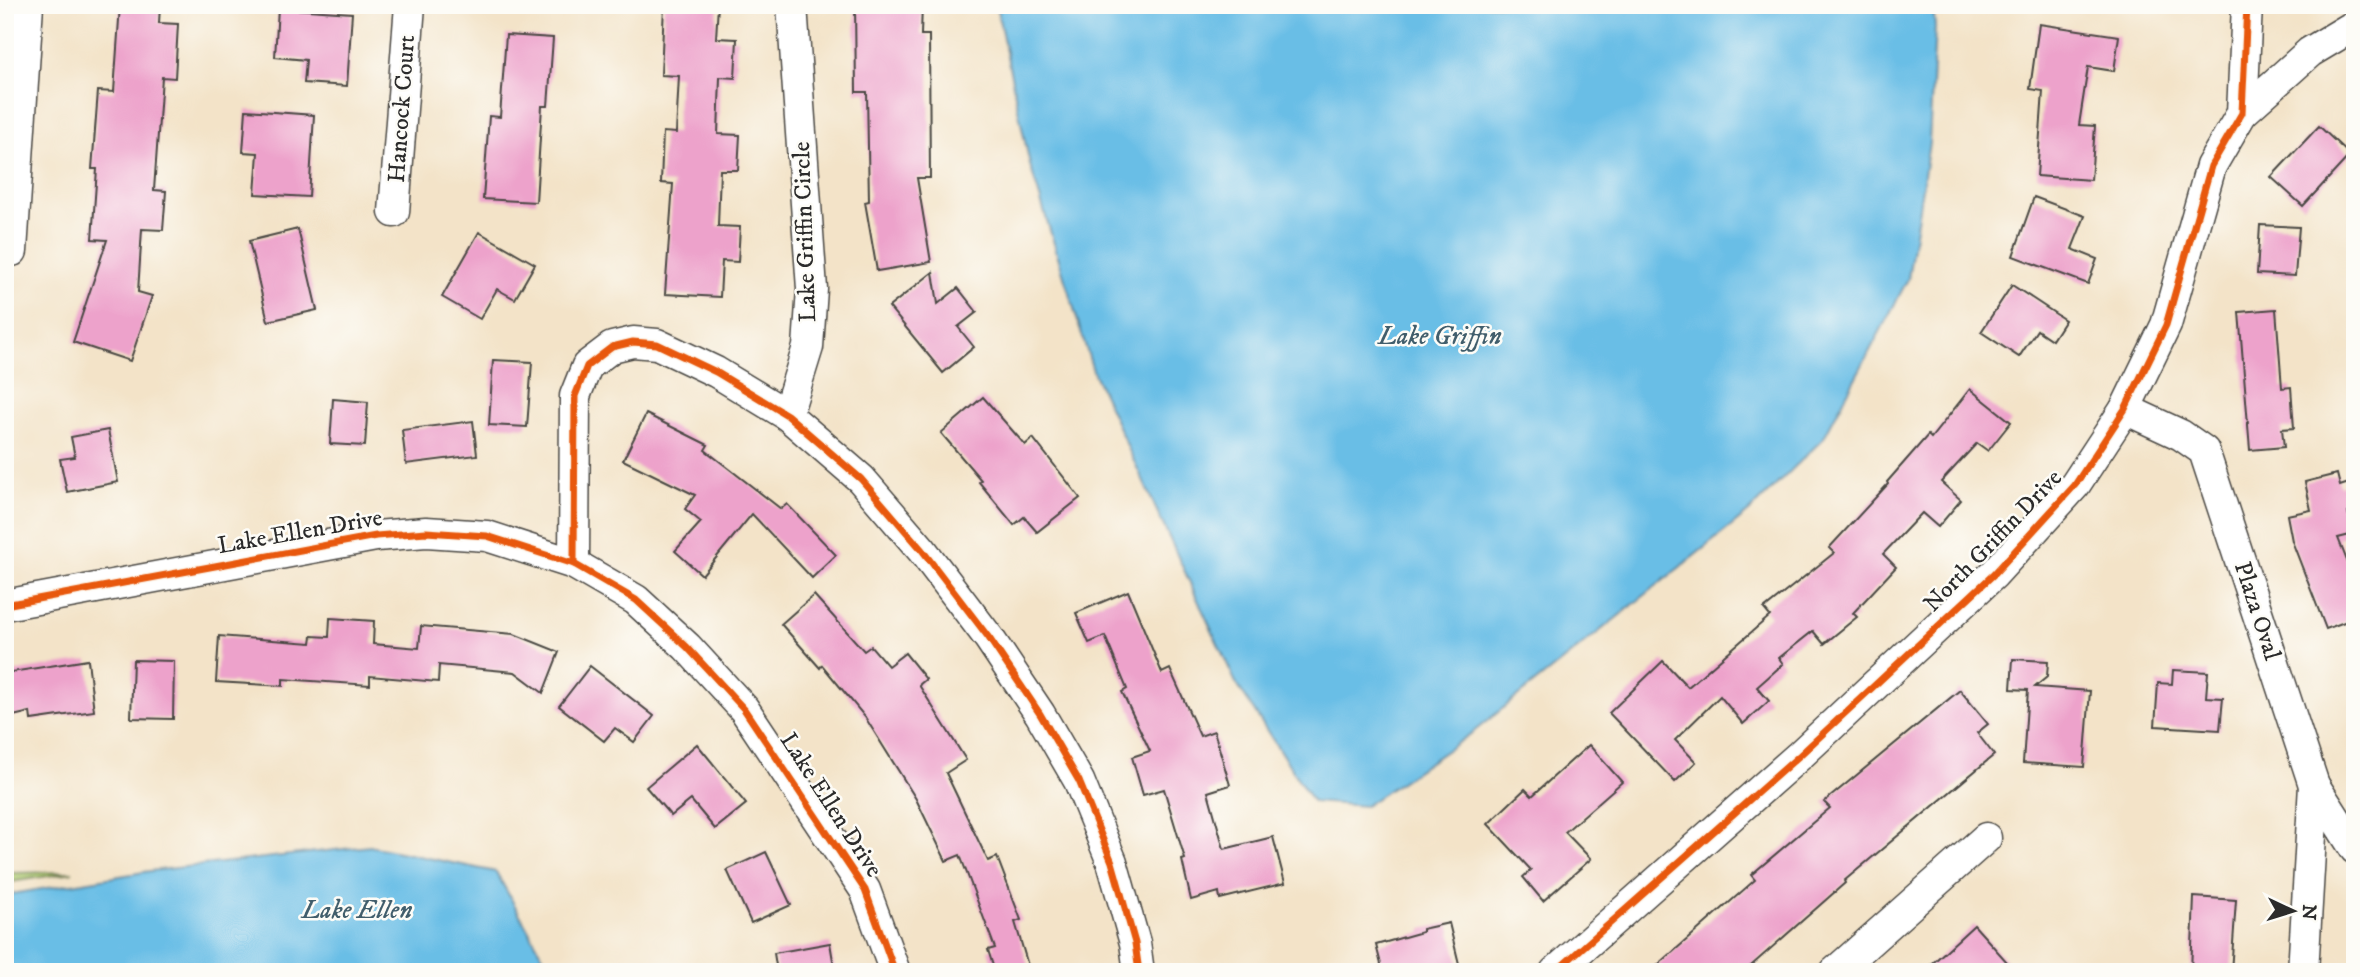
<svg xmlns="http://www.w3.org/2000/svg" width="2360" height="977" viewBox="0 0 2360 977" font-family="'IM FELL DW Pica',serif">
<rect width="100%" height="100%" fill="#fdfcf7"/>
<filter id="ink" filterUnits="userSpaceOnUse"><feTurbulence type="fractalNoise" baseFrequency=".0143" numOctaves="2"/><feDisplacementMap in="SourceGraphic" scale="14" xChannelSelector="R" yChannelSelector="G"/><feConvolveMatrix kernelMatrix="1 2 1 2 8 2 1 2 1" color-interpolation-filters="sRGB"/></filter>
<filter id="wash" filterUnits="userSpaceOnUse"><feTurbulence type="fractalNoise" baseFrequency=".00686" numOctaves="4" result="noise"/><feDisplacementMap in="SourceGraphic" scale="28" xChannelSelector="R" yChannelSelector="G"/><feGaussianBlur stdDeviation="1.57" result="paint"/><feColorMatrix in="noise" values="0 0 0 0 0 0 0 0 0 0 0 0 0 0 0 0 0 1.4 0 .05"/><feComposite in="paint" operator="in"/></filter>
<g filter="url(#wash)">
<rect width="100%" height="100%" fill="#f3e3c8"/>
<!-- green -->
<path fill="#aac76d" stroke="#6a794c" stroke-width="2" d="M73 872 5 883V873Z"/>
<!-- water -->
<g fill="#69bee6" stroke="#4a7488" stroke-width="2">
<path d="M996 5H1933L1935 27 1929 143 1908 279 1823 439 1749 512 1472 733 1365 806 1313 802 1236 683 1094 374 1030 165Z"/>
<path d="M370 846 496 872 552 972H5V895L150 871Z"/>
</g>
<g id="blocks">
<!-- building -->
<g fill="#eda2cb">
<path d="M120 5 160 6 159 23 178 24 175 78 162 77 154 190 166 191 163 230 142 229 138 292 152 296 130 361 73 342 107 240 92 239 97 169H92L98 91 114 92Z"/>
<path d="M664 5H718L716 38 737 39 735 78 720 77 718 134 740 135 738 170H720L718 226 740 227 738 262 722 261 720 297 665 294 673 184 661 183 663 132 676 133 679 76 661 75Z"/>
<path d="M855 5H922L921 35H929L930 178H917L931 262 877 271 865 202 869 201 867 92H856Z"/>
<path d="M278 8 352 13 347 86 304 83 306 60 275 57Z"/>
<path d="M2039 24 2119 36 2114 71 2088 67 2079 125 2095 126 2091 180 2037 176 2043 91 2030 89Z"/>
<path d="M506 35 553 38 548 106H542L536 202 483 199 489 116 500 117Z"/>
<path d="M246 110 314 115 309 197 255 194 258 153 243 152Z"/>
<path d="M2319 126 2350 155 2303 206 2271 177Z"/>
<path d="M2034 197 2085 216 2072 249 2097 259 2088 284 2013 256Z"/>
<path d="M2260 225 2299 227 2295 276 2257 274Z"/>
<path d="M298 229 317 310 268 321 249 241Z"/>
<path d="M479 232 535 264 515 299 497 289 480 319 442 297Z"/>
<path d="M933 272 938 304 958 288 977 312 958 327 974 347 943 373 889 307Z"/>
<path d="M2012 285 2065 320 2052 340 2037 330 2019 357 1981 332Z"/>
<path d="M2276 309 2282 388 2291 387 2294 428 2282 429 2284 447 2250 450 2239 312Z"/>
<path d="M493 360 532 362 527 427 489 425Z"/>
<path d="M1970 389 2011 422 1988 451 1977 443 1941 482 1961 500 1938 527 1922 513 1883 554 1896 567 1853 613 1857 617 1824 644 1813 631 1779 658 1783 664 1757 687 1769 701 1743 724 1720 696 1675 740 1696 762 1675 782 1609 713 1663 661 1688 687 1770 616 1764 609 1834 553 1829 548 1888 484 1887 482 1928 435 1931 438Z"/>
<path d="M983 397 1025 445 1033 438 1080 498 1037 532 1024 517 1014 525 979 482 981 480 941 433Z"/>
<path d="M333 399 368 402 365 446 330 444Z"/>
<path d="M646 414 708 445 705 450 781 509 787 504 836 555 812 578 752 514 702 575 675 551 701 522 685 509 695 495 623 460Z"/>
<path d="M473 421 477 455 406 464 402 430Z"/>
<path d="M108 430 118 482 67 492 60 459 75 457 71 437Z"/>
<path d="M2337 474 2340 486 2355 481V511L2348 513 2354 534 2338 538 2355 581V618L2326 629 2292 541 2287 515 2311 510 2305 482Z"/>
<path d="M1128 591 1162 673 1170 669 1200 736 1214 731 1230 785 1208 792 1224 849 1273 837 1285 883 1220 899 1219 892 1191 900 1182 860 1185 859 1164 789 1143 795 1132 757 1150 751 1122 692 1127 689 1105 636 1089 643 1076 613Z"/>
<path d="M814 595 864 651 871 646 888 666 905 653 926 679 919 685 966 760 946 773 988 861 997 857 1021 920 1015 922 1030 972H995L988 950 995 948 960 855 946 861 916 799 865 717 822 665 820 668 781 624Z"/>
<path d="M330 618 374 621 373 644 419 648 421 626 514 634 559 652 543 693 515 672 439 665 438 682 370 676V685L283 679V686L216 682 219 636 311 643 312 636 329 637Z"/>
<path d="M2013 659 2048 661 2047 677 2035 687 2090 691 2084 767 2023 763 2028 690 2011 689Z"/>
<path d="M88 660 94 711 31 720 30 712 5 718V673Z"/>
<path d="M133 660 174 661 173 719 131 718Z"/>
<path d="M590 666 654 716 634 742 615 728 604 741 559 706Z"/>
<path d="M2173 670 2208 672 2206 697 2223 698 2220 730 2155 726 2158 683 2172 684Z"/>
<path d="M1960 690 1988 724 1977 733 1994 755 1844 881 1845 883 1744 972H1650L1755 880 1751 875 1830 808 1824 802Z"/>
<path d="M697 744 746 804 715 829 691 800 671 816 646 787Z"/>
<path d="M1589 745 1622 782 1565 832 1591 859 1543 901 1523 877 1531 870 1488 824 1525 789 1532 796Z"/>
<path d="M766 852 791 905 751 923 727 870Z"/>
<path d="M2194 897 2236 900 2231 972H2191Z"/>
<path d="M1449 923 1461 972H1383L1376 945 1422 932V929Z"/>
<path d="M1974 925 2016 972H1923Z"/>
<path d="M830 943 835 972H777L774 953Z"/>
</g>
</g>
</g>
<g filter="url(#ink)">
<use href="#blocks" fill-opacity="0" stroke="#494743" stroke-width="2"/>
<g fill="none" stroke-linecap="round" stroke-linejoin="round">
<defs>
<g id="street">
<path d="M2242 113 2310 52 2355 25"/>
<path d="M394 212 410 5"/>
<path d="M12 251 28 5"/>
<path d="M2125 409 2181 435 2204 451 2314 785 2355 849"/>
<path d="M787 415 808 347 812 289 792 5"/>
<path d="M574 564 575 396 587 366 612 347 633 342 657 344 716 372 787 415 861 479 922 550 989 638 1040 714 1079 781 1112 862 1135 943 1139 972"/>
<path d="M5 605 376 536 426 532 487 536 574 564 636 600 687 647 744 709 865 890 895 972"/>
<path d="M1555 972 1800 755 1994 574 2075 485 2125 409 2166 325 2211 166 2242 113 2247 5"/>
<path d="M1835 972 1986 838"/>
<path d="M2303 972 2314 785"/>
</g>
</defs>
<!-- street casing -->
<use href="#street" stroke="#494743" stroke-width="33"/>
<!-- street -->
<use href="#street" stroke="#fff" stroke-width="30"/>
<defs>
<g id="cycleway">
<path d="M574 564 575 396 587 366 612 347 633 342 657 344 716 372 787 415 861 479 922 550 989 638 1040 714 1079 781 1112 862 1135 943 1139 972"/>
<path d="M5 605 376 536 426 532 487 536 574 564 636 600 687 647 744 709 865 890 895 972"/>
<path d="M1555 972 1800 755 1994 574 2075 485 2125 409 2166 325 2211 166 2242 113 2247 5"/>
</g>
</defs>
<!-- cycleway casing -->
<use href="#cycleway" stroke="#fdfcf7" stroke-width="11"/>
<!-- cycleway -->
<use href="#cycleway" stroke="#e8590c" stroke-width="7"/>
</g>
</g>
<g text-anchor="middle" dominant-baseline="central" stroke-width="5" stroke-linejoin="round" paint-order="stroke">
<!-- street labels -->
<g font-size="24" fill="#2b2b2b" stroke="#fdfcf7">
<text transform="translate(402 109) rotate(-86)">Hancock Court</text>
<text transform="translate(805 232) rotate(-92)">Lake Griffin Circle</text>
<text transform="translate(300 532) rotate(-10)">Lake Ellen Drive</text>
<text transform="translate(1993 541) rotate(-46)">North Griffin Drive</text>
<text transform="translate(2257 611) rotate(72)">Plaza Oval</text>
<text transform="translate(831 805) rotate(57)">Lake Ellen Drive</text>
</g>
<!-- water labels -->
<g font-size="26" font-style="italic" fill="#415e6c" stroke="#fdfcf7">
<text x="1440" y="336">Lake Griffin</text>
<text x="357" y="910">Lake Ellen</text>
</g>
</g>
<!-- margin -->
<rect width="2360" height="977" fill="none" stroke="#fdfcf7" stroke-width="28"/>
<!-- north arrow -->
<g transform="translate(2293 911) rotate(94)" stroke="#fdfcf7" stroke-width="5" paint-order="stroke">
<path d="M0-5L12 26L0 18L-12 26Z" fill="#2b2b2b"/>
<text y="-10" font-size="19" font-weight="bold" text-anchor="middle" fill="#2b2b2b">N</text>
</g>
</svg>
